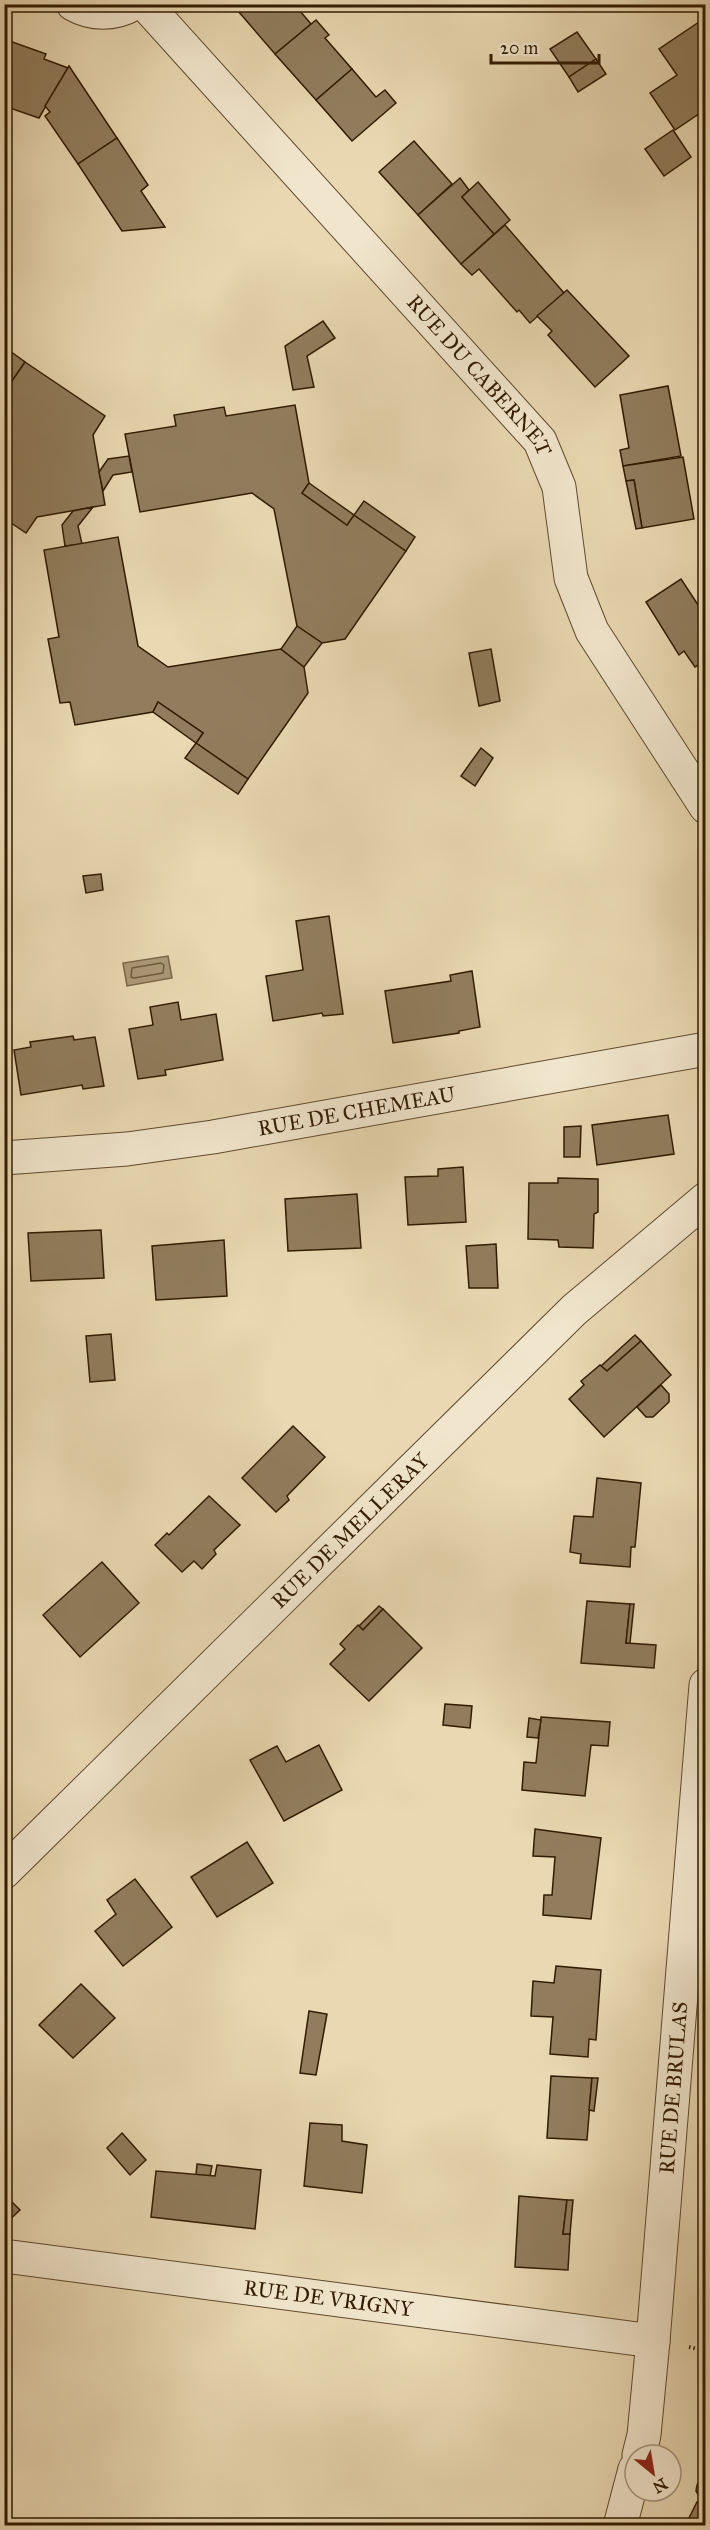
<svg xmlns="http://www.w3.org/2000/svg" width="710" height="2530" viewBox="0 0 710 2530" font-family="'IM FELL Great Primer',serif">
<rect width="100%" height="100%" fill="#e9d8b2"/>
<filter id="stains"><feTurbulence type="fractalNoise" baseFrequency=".00333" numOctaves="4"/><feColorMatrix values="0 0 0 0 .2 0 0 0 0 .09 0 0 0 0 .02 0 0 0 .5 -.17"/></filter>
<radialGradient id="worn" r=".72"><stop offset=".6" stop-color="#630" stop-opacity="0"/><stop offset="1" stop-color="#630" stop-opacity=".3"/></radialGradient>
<!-- water -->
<path fill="#aa9876" stroke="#7a6647" stroke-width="1.5" d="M168 956 172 978 127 986 123 963Z"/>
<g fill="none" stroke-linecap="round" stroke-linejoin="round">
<!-- shore -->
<path stroke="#6e5a3c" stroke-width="1.5" d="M161 963 164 965 163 973 134 978 131 977 132 968Z"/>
</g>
<!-- building -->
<g fill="#917d5d" stroke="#311b01" stroke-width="1.5">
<path d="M4 4H9L11 17 4 34Z"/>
<path d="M232 4H294L311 24 275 54Z"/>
<path d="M316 20 329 35 325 38 352 69 316 100 275 54Z"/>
<path d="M699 22 706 32V109L675 130 650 93 677 75 659 49Z"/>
<path d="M577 32 596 59 569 77 550 49Z"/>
<path d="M4 39 46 54 44 59 68 68 39 118 4 106Z"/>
<path d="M596 59 606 74 578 92 569 77Z"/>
<path d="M69 66 117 138 78 164 45 116 50 112 45 106Z"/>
<path d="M352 69 376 97 385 90 396 103 352 141 316 100Z"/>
<path d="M673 130 691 157 664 176 645 149Z"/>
<path d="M117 138 148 185 141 191 165 227 122 231 78 164Z"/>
<path d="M414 141 452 184 418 215 379 172Z"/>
<path d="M460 178 469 190 462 197 494 234 461 264 418 215Z"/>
<path d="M478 182 510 220 494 234 462 197Z"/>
<path d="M505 225 564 293 530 323 519 310 517 312 479 269 472 275 461 264Z"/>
<path d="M567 290 629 356 595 387 548 335 552 331 537 316Z"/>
<path d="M323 321 335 338 307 356 314 387 293 390 285 346Z"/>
<path d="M10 351 25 362 12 381 4 383V358Z"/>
<path d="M25 362 105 416 93 435 105 505 37 517 26 533 4 518V383L12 381Z"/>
<path d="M668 386 681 456 623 466 620 450 629 448 620 395Z"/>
<path d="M295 405 309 483 302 493 347 525 354 515 406 551 345 639 322 643 297 626 274 509 252 493 140 512 125 434 176 426 174 415 224 407 226 416Z"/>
<path d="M129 456 132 472 113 475 103 491 99 472 108 459Z"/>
<path d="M683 457 694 519 642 528 634 480 626 481 623 466Z"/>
<path d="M634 480 642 528 636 529 626 481Z"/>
<path d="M309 483 354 515 347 525 302 493Z"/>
<path d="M364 501 415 537 406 551 354 515Z"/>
<path d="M93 507 78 526 82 544 65 546 62 525 73 511Z"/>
<path d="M118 537 138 646 168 667 281 649 304 667 308 693 248 779 196 743 203 733 158 702 153 712 75 725 70 702 60 703 48 639 59 637 44 550Z"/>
<path d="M681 579 706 617V660L695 667 684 651 679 655 646 602Z"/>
<path d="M297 626 322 643 304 667 281 649Z"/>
<path d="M491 649 500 701 479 706 469 653Z"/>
<path d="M158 702 203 733 196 743 153 712Z"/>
<path d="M196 743 248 779 238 794 185 758Z"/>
<path d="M481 748 493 758 475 786 461 776Z"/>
<path d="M101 874 103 890 86 893 83 876Z"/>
<path d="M329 916 343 1014 323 1016 322 1013 273 1021 266 976 303 970 296 921Z"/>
<path d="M472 971 480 1027 459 1031V1033L393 1043 385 991 451 981 450 975Z"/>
<path d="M178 1002 181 1020 216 1014 223 1060 165 1070 166 1075 138 1079 129 1029 153 1025 150 1007Z"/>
<path d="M73 1036 74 1040 95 1037 104 1086 83 1089 82 1085 21 1095 14 1050 31 1047 30 1042Z"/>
<path d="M668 1115 674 1154 597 1165 592 1125Z"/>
<path d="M581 1126 580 1157H564V1127Z"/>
<path d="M463 1167 466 1222 408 1225 405 1177 438 1176V1169Z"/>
<path d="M558 1178 598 1179V1212L594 1214 593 1248 559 1247 558 1240 528 1239 529 1183H558Z"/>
<path d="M357 1194 361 1248 288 1251 285 1199Z"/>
<path d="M101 1230 104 1278 31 1281 28 1233Z"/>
<path d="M224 1240 227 1296 156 1300 152 1246Z"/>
<path d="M496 1244 498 1288H469L466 1246Z"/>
<path d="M111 1334 115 1380 90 1382 86 1336Z"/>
<path d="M635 1335 641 1341 607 1371 601 1366Z"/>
<path d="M641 1341 671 1375 604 1437 569 1399 584 1385 581 1381 600 1365 607 1371Z"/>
<path d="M661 1385 669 1394V1402L653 1417H646L637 1407Z"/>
<path d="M293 1426 325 1457 287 1496 289 1500 276 1512 242 1478Z"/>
<path d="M597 1478 641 1483 635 1547H631L630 1567 580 1563 581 1554 570 1552 574 1516 593 1517Z"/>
<path d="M209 1496 240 1525 214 1550 216 1554 202 1569 194 1561 182 1572 155 1545 167 1533 169 1535Z"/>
<path d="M102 1562 139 1603 80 1657 43 1615Z"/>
<path d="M587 1601 630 1604 626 1643 656 1645 654 1668 581 1663Z"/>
<path d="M630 1604H634L630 1643H626Z"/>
<path d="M379 1606 383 1609 363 1630 359 1626Z"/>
<path d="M383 1609 422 1648 369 1701 330 1664 345 1649 340 1644 358 1625 363 1630Z"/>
<path d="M445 1704 472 1706 470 1728 443 1725Z"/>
<path d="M541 1717 610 1722 608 1746 591 1745 585 1796 522 1790 524 1762 536 1763Z"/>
<path d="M529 1718 541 1720 538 1738 527 1737Z"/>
<path d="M319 1745 342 1790 284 1821 250 1760 277 1746 286 1762Z"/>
<path d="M535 1829 601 1838 591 1919 543 1915 544 1895H552L555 1857 533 1856Z"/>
<path d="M247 1842 273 1883 217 1917 191 1877Z"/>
<path d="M135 1879 172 1927 123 1966 95 1931 116 1914 107 1900Z"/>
<path d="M556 1966 601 1970 596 2040 589 2039 588 2057 550 2054 553 2017 531 2016 533 1981 554 1983Z"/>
<path d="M81 1984 115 2018 73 2058 39 2025Z"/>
<path d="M309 2011 327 2014 316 2075 300 2073Z"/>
<path d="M4 2058 11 2065 4 2071Z"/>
<path d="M551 2076 592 2078 587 2140 547 2138Z"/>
<path d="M592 2078H598L594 2111 589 2110Z"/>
<path d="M310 2123 342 2125V2141L367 2145 362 2193 304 2186Z"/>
<path d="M122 2133 146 2160 130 2175 107 2148Z"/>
<path d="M197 2164 212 2166 210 2176 196 2175Z"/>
<path d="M217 2165 261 2170 255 2229 151 2217 156 2171 215 2176Z"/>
<path d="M4 2194 20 2210 6 2223 4 2222Z"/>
<path d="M519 2196 567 2200 563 2234H570L568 2270 515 2267Z"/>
<path d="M567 2200H573L570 2234H563Z"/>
<path d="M706 2414V2468H703L700 2415Z"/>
<path d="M705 2472 706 2526H685L697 2502 700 2503 702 2501 696 2491 697 2485Z"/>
</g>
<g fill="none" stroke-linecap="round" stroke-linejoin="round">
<defs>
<g id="minor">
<path d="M73 4C92 15 114 15 133 4"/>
<path id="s1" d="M145 4 540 441 559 487 571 578 592 631 706 807"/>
<path id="s2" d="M4 1158 127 1149 213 1137 706 1049"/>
<path id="s3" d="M4 1872 574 1310 706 1199"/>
<path id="s4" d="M4 2256 653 2341"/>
<path id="s5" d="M639 2455 644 2435 653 2341 706 1685"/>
<path d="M620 2526 635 2469"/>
</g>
</defs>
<!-- minor casing -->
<use href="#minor" stroke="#5f4a2d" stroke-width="35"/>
<!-- path -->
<path stroke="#311b01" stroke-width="4" stroke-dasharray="1.5 3" stroke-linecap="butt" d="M689 2347 706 2351"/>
<!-- minor -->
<use href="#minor" stroke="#f1e6cd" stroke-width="33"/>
</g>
<g text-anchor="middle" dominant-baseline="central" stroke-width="6" stroke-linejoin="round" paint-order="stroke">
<!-- street labels -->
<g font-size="21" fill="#311b01" stroke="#f1e6cd">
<text stroke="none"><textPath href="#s1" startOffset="500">RUE DU CABERNET</textPath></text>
<text stroke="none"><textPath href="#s2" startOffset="356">RUE DE CHEMEAU</textPath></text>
<text stroke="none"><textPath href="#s3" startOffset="486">RUE DE MELLERAY</textPath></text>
<text stroke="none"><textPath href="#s5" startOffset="369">RUE DE BRULAS</textPath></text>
<text stroke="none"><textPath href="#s4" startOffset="327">RUE DE VRIGNY</textPath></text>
</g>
</g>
<!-- margin -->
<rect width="710" height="2530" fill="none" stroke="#e9d8b2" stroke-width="24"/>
<rect x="6" y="6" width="698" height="2518" fill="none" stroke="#311b01" stroke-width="3"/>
<rect x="12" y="12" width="686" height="2506" fill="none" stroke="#311b01" stroke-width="1.5"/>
<!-- north arrow -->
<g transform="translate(653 2473) rotate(150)"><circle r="28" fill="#f1e6cd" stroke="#a4957b" stroke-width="1.5"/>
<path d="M0-4.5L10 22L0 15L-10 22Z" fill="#8f2418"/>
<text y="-9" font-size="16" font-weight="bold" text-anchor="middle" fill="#311b01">N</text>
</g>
<!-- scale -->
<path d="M491 54v9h108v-9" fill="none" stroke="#311b01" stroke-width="3"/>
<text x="500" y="54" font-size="18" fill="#311b01" stroke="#f1e6cd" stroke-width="4.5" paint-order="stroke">20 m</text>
<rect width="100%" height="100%" filter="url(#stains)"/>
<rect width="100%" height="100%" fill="url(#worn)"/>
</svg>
